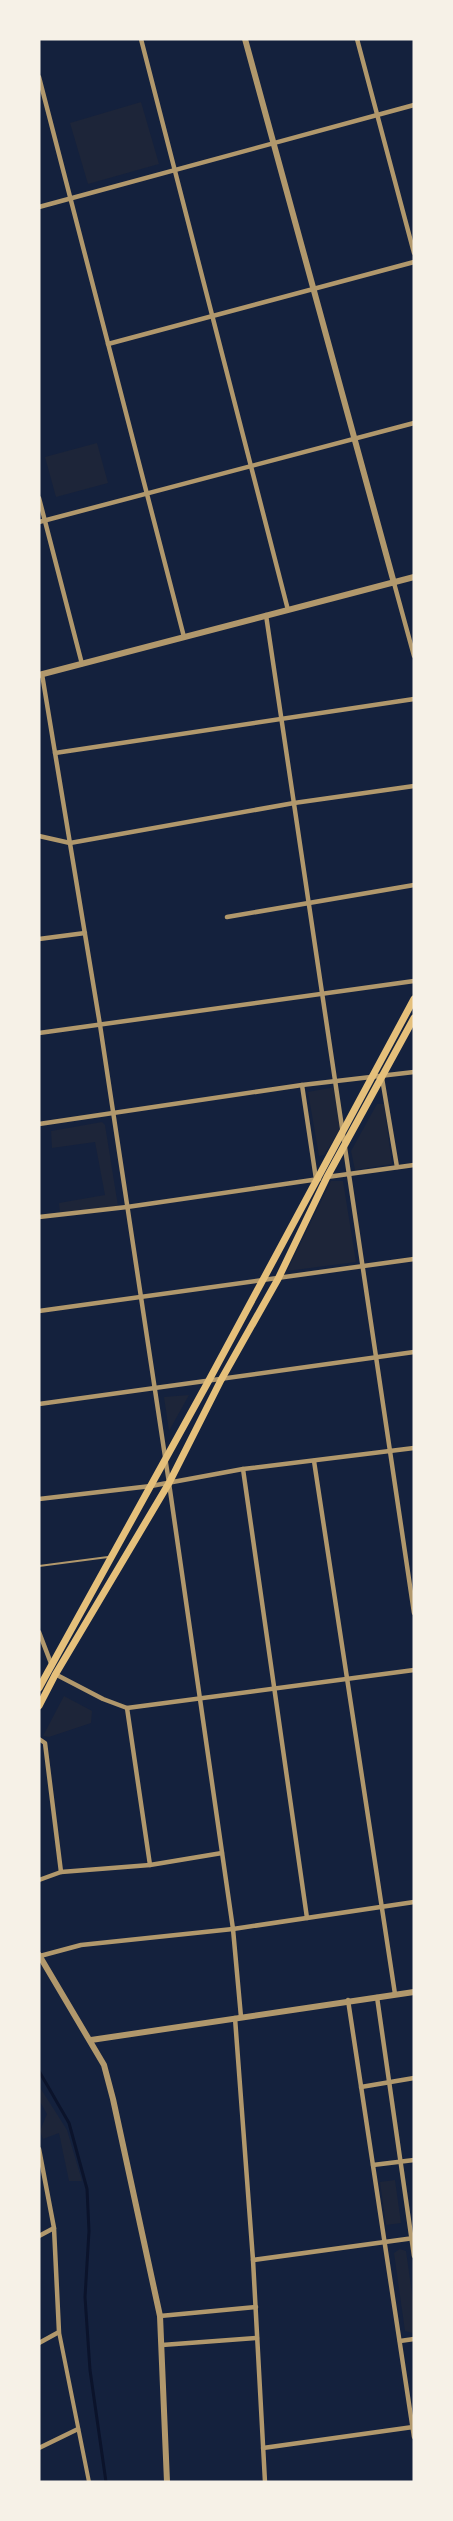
<svg xmlns="http://www.w3.org/2000/svg" width="453" height="2521" viewBox="0 0 453 2521" font-family="'PT Sans Narrow',sans-serif">
<rect width="100%" height="100%" fill="#14213d"/>
<!-- green -->
<g fill="#1d2539">
<path d="M141 102 159 164 88 184 70 123Z"/>
<path d="M97 443 108 483 56 497 45 457Z"/>
<path d="M335 1087 341 1128 324 1155 319 1156 308 1092Z"/>
<path d="M377 1104H384L392 1164 355 1170 351 1151Z"/>
<path d="M102 1122 105 1125 118 1206 60 1214 59 1203 105 1195 95 1142 52 1148 51 1131Z"/>
<path d="M331 1181H343L356 1262 287 1271Z"/>
<path d="M189 1395 169 1431 164 1397Z"/>
<path d="M64 1696 92 1711 91 1723 49 1737 43 1736Z"/>
<path d="M39 2086 67 2130 82 2181H69L59 2133 43 2139 40 2131 47 2114 39 2100Z"/>
<path d="M395 2180 401 2223 386 2225 380 2182Z"/>
<path d="M400 2249 406 2251 414 2308V2331L412 2333 405 2331 394 2253Z"/>
</g>
<g fill="none" stroke-linecap="round" stroke-linejoin="round">
<!-- stream -->
<path stroke="#0b132b" stroke-width="3" d="M39 2071 69 2123 87 2189 89 2231 85 2297 90 2370 106 2482"/>
<!-- service -->
<path stroke="#b1986c" stroke-width="2" d="M39 1566 108 1557"/>
<!-- pedestrian -->
<path stroke="#b1986c" stroke-width="4" d="M59 2332 89 2482"/>
<!-- minor -->
<g stroke="#b1986c" stroke-width="4.5">
<path d="M141 39 288 610"/>
<path d="M357 39 414 253"/>
<path d="M39 77 184 637"/>
<path d="M39 207 414 105"/>
<path d="M108 344 414 262"/>
<path d="M39 498 82 664"/>
<path d="M39 522 414 423"/>
<path d="M394 583 414 656"/>
<path d="M266 615 414 1613"/>
<path d="M42 674 100 1025 169 1483 233 1929 241 2017"/>
<path d="M55 753 414 699"/>
<path d="M39 836 70 843 294 803 414 786"/>
<path d="M227 917 414 885"/>
<path d="M39 939 85 933"/>
<path d="M39 1033 414 981"/>
<path d="M382 1078 397 1167"/>
<path d="M302 1085 316 1179"/>
<path d="M39 1124 302 1085 414 1072"/>
<path d="M327 1177 414 1165"/>
<path d="M39 1217 127 1207 319 1179"/>
<path d="M39 1311 414 1259"/>
<path d="M39 1404 414 1352"/>
<path d="M314 1461 395 1994"/>
<path d="M243 1469 307 1918"/>
<path d="M39 1499 151 1486 243 1469 414 1448"/>
<path d="M39 1632 52 1666"/>
<path d="M55 1674 103 1699 127 1708 414 1670"/>
<path d="M127 1708 150 1865"/>
<path d="M39 1739 45 1743 61 1872"/>
<path d="M39 1880 61 1872 150 1865 222 1853"/>
<path d="M40 1956 81 1945 233 1929 414 1902"/>
<path d="M377 1997 414 2256"/>
<path d="M348 2000 414 2437"/>
<path d="M235 2018 253 2260 265 2482"/>
<path d="M361 2087 414 2078"/>
<path d="M39 2149 54 2228 59 2332 39 2343"/>
<path d="M373 2165 414 2160"/>
<path d="M39 2236 54 2228"/>
<path d="M253 2260 414 2238"/>
<path d="M160 2316 256 2307"/>
<path d="M400 2341 414 2339"/>
<path d="M162 2345 257 2338"/>
<path d="M39 2448 78 2429"/>
<path d="M263 2448 413 2427"/>
</g>
<!-- tertiary -->
<g stroke="#b1986c" stroke-width="6">
<path d="M245 39 394 583"/>
<path d="M39 675 414 577"/>
<path d="M39 1955 104 2065 113 2099 160 2316 167 2482"/>
<path d="M91 2040 414 1992"/>
</g>
<!-- secondary -->
<g stroke="#e5c07b" stroke-width="7">
<path d="M39 1688 208 1382 414 999"/>
<path d="M39 1706 55 1675 169 1483 221 1380 278 1279 327 1177 414 1018"/>
</g>
</g>
<!-- border -->
<rect width="453" height="2521" fill="none" stroke="#f6f1e7" stroke-width="81"/>
</svg>
